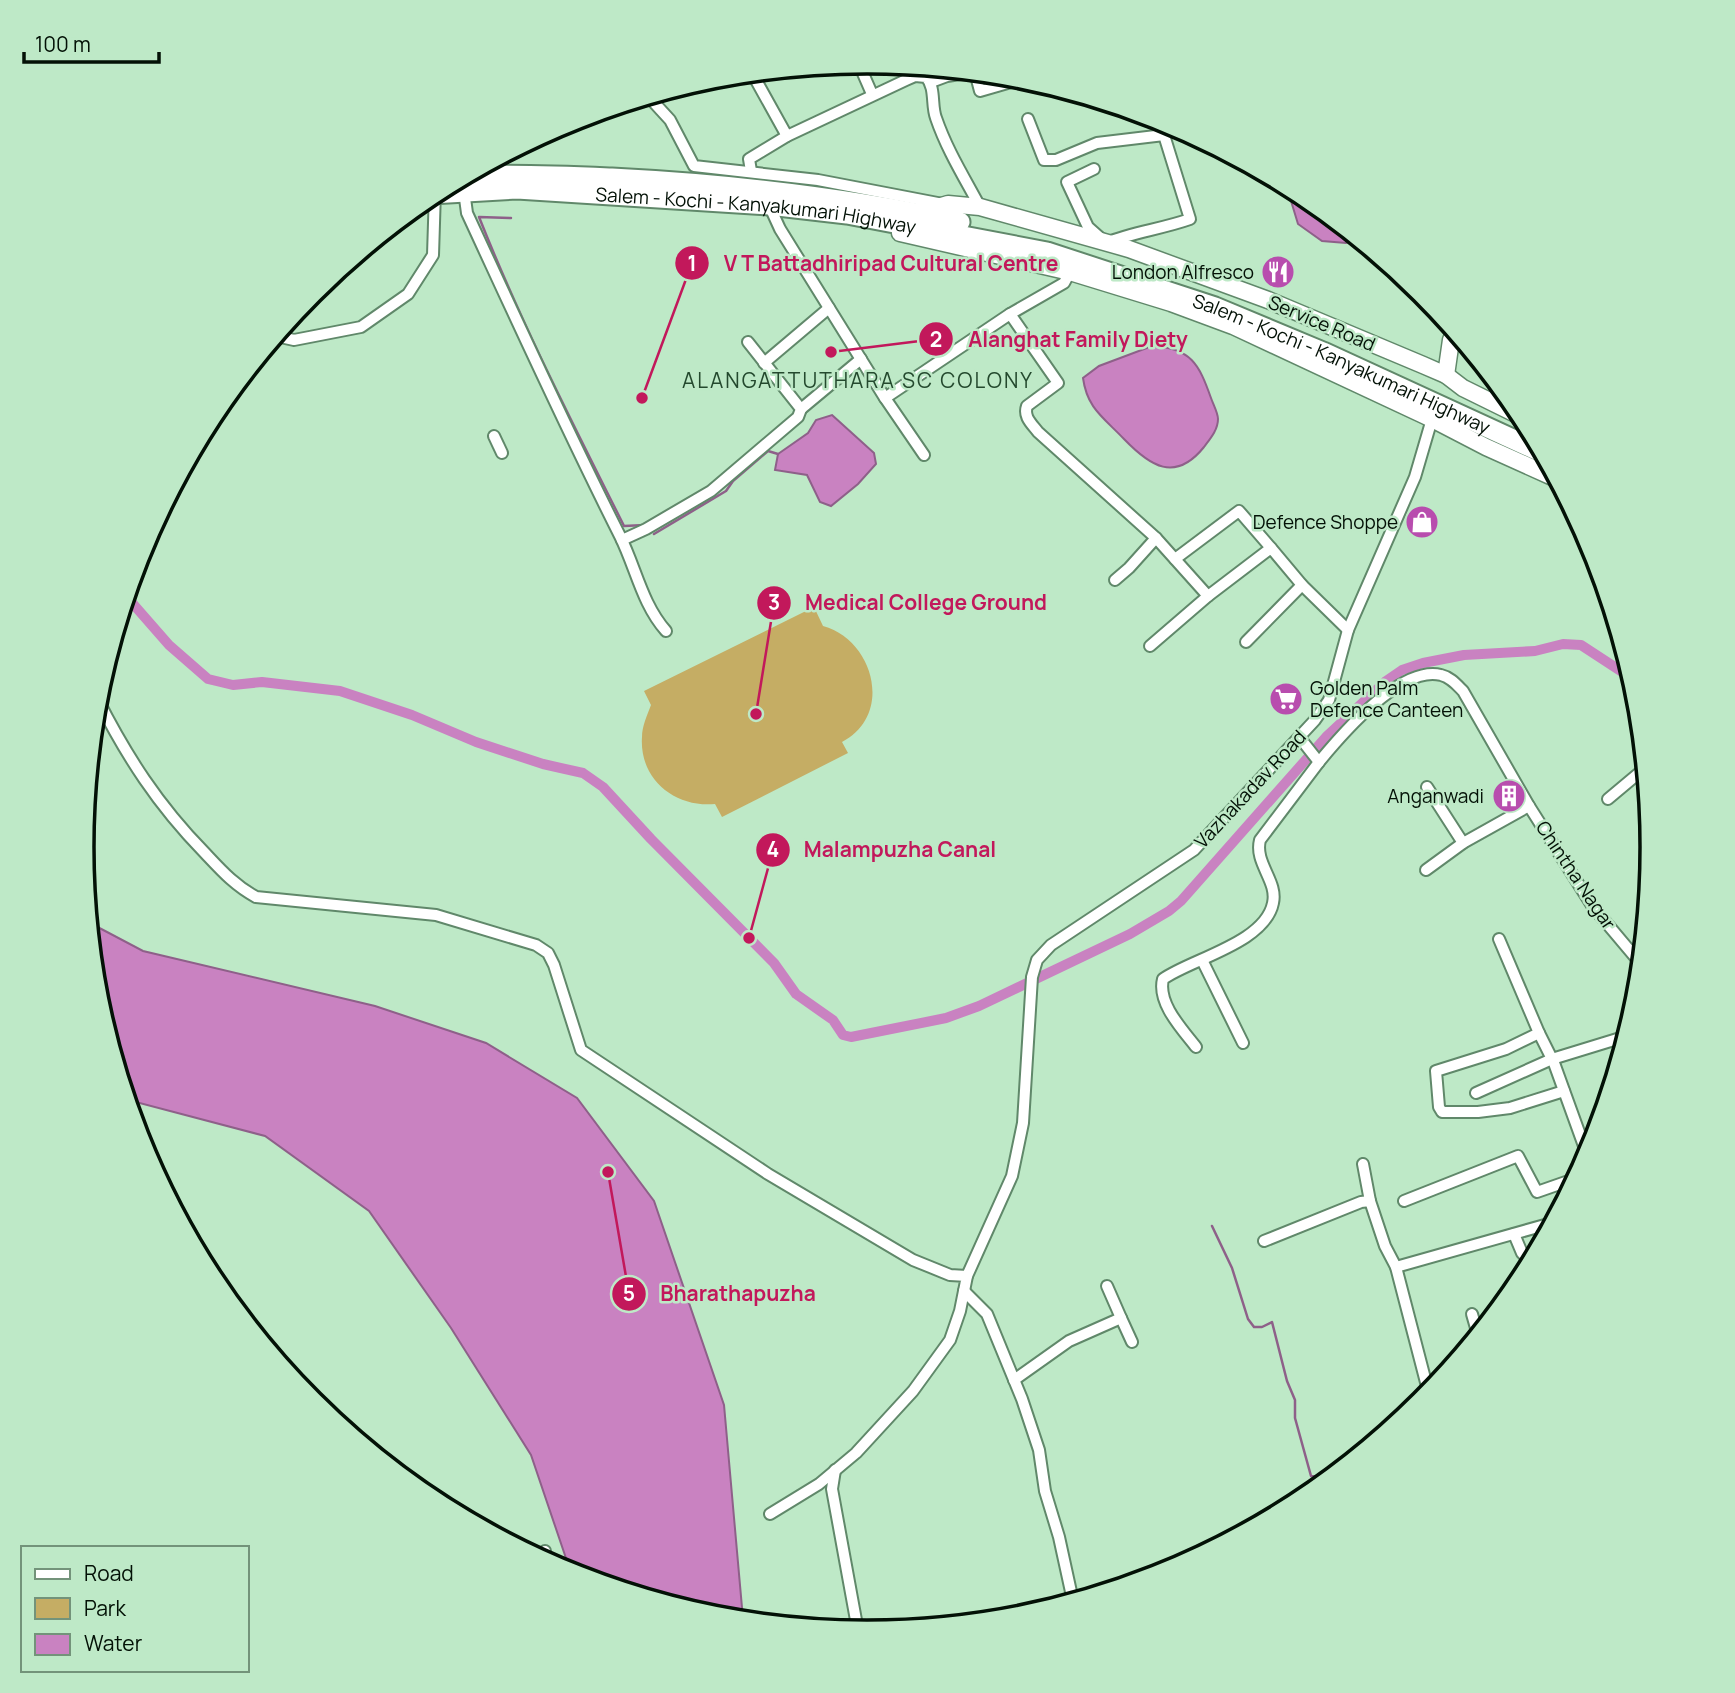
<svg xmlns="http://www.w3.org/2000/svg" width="1735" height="1693" viewBox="0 0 1735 1693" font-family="Manrope,sans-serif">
<rect width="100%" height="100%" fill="#bee9c7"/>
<!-- green -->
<path fill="#c5ad64" d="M814 607 823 626C874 640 894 715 842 742L848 753 722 817 715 804C675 808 639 779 642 737 642 726 647 716 651 705L644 691Z"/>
<!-- water -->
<g fill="#c982c1" stroke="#8e6089" stroke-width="2">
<path d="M1289 186 1304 194 1357 237 1346 243 1322 241 1298 224 1288 191Z"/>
<path d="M1152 346C1191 348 1199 364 1211 398 1213 404 1218 413 1218 419 1218 430 1210 439 1204 447 1175 483 1150 466 1124 439 1103 417 1087 408 1083 378L1099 366Z"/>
<path d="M832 415 874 453 876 464 858 484 831 506 820 502 807 475 775 470 778 454 808 433 816 420Z"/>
<path d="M90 923 143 951 375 1006 486 1043 577 1098 654 1201 724 1405 743 1619 714 1617 571 1573 531 1455 451 1328 369 1211 265 1136 128 1100 97 999Z"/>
</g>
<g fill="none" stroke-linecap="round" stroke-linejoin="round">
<!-- stream -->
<g stroke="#8e6089" stroke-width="2.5">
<path d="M511 218 479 217C521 323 573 424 624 526L645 525"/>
<path d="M654 534 726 491 733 481 768 451 778 454"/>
<path d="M1212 1226 1232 1268 1248 1319 1254 1327H1262L1272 1322 1287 1381 1295 1400V1418L1311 1476 1329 1478"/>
</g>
<!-- canal -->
<path stroke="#c982c1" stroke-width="10" d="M127 597 169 645 208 679 233 685 262 682 340 691 412 715 476 742 543 764 583 773 603 787 651 839 774 963 796 994 833 1020 843 1035 851 1037 946 1018 979 1006 1130 934 1169 911 1181 901 1326 737 1386 681 1402 670 1423 663 1464 655 1535 651 1563 644 1581 645 1633 679"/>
<defs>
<g id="street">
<path d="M858 62 872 94"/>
<path d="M975 72 980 91 1025 78"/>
<path d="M752 73 787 136"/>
<path d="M931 82 947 76 973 72"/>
<path d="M648 96 670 120 694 166 818 180 943 204"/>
<path d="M1028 119 1044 160H1056L1097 143 1164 135 1190 219C1162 229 1133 232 1106 243L1088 227 1067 182 1094 169"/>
<path d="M751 171 749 159 787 136 906 80 915 76 926 77C936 88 931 105 936 118 947 150 964 177 980 207"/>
<path d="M464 191 467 213C517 321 566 429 620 536 636 568 642 604 666 631"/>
<path d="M769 205 780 229 885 398 924 455"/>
<path d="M1010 314 1058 383 1027 406C1023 417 1032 424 1038 432L1156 538 1208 596 1271 548 1302 585 1348 630"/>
<path d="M276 336 294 340 361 327 408 294 433 255 435 191"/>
<path d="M764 363 829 308"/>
<path d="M885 398 1010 314 1064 283 1070 272"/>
<path d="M801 409 861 359"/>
<path d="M494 436 502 453"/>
<path d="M622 540 646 529 711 491 798 417 801 409 748 342"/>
<path d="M1175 559 1239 511 1271 548"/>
<path d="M1115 580 1129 568 1156 538"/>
<path d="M1246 642 1302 585"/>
<path d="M1150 646 1208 596"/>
<path d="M97 698C127 757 158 805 204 852 221 870 234 885 256 897L436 915 536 945 548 953 554 965 581 1050 768 1174 913 1260 950 1275 967 1276 960 1311 950 1340 913 1391 856 1453 819 1484 770 1514"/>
<path d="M1300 738 1319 762C1342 734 1401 665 1441 675 1450 677 1456 684 1463 691L1529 806 1593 907 1641 964"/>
<path d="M1427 787 1463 843 1529 806"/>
<path d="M1608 799 1645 768"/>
<path d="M1426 870 1463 843"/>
<path d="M1499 939 1539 1033 1506 1049 1436 1071 1439 1107 1442 1112H1478L1510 1108 1564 1091"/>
<path d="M1202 960 1243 1043"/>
<path d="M1539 1033 1554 1063 1588 1157"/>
<path d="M1196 1047C1182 1029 1157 1003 1163 979 1191 959 1265 943 1273 903 1278 881 1254 863 1260 840L1319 762"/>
<path d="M1476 1093 1552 1059 1627 1036"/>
<path d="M1363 1164 1370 1201 1385 1246 1396 1267 1429 1394"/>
<path d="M1404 1201 1518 1156 1537 1192 1577 1178"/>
<path d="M1514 1234 1522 1253 1531 1262"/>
<path d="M1264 1241 1361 1202 1370 1201"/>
<path d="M1396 1267 1552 1223"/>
<path d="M967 1276 1012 1176 1023 1123 1032 977 1037 960 1051 945 1194 850 1315 720 1329 700 1348 630 1415 477 1432 419"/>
<path d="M1107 1286 1121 1318"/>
<path d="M964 1291 987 1314 1022 1399 1039 1450 1045 1491 1059 1537 1073 1601"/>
<path d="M1472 1314 1478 1335"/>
<path d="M1014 1380 1069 1341 1121 1318 1132 1342"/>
<path d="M835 1470 832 1489 858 1631"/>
<path d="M539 1557 545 1551"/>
</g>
<g id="secondary">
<path d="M918 213 948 204 980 207 1129 249 1268 300 1423 365 1446 375 1463 388 1524 418"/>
<path d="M900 233 1070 272 1171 303 1233 326 1432 419 1486 447 1557 479"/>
<path d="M1446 375 1451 340 1455 331"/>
</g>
<g id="highway">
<path d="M464 176C514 174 562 176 612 178 730 184 845 197 960 222"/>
<path id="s1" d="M431 194 517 189 769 205 847 214 1047 252 1215 307 1323 352 1543 453"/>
</g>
</defs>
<!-- street casing -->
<use href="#street" stroke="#60886a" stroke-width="14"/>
<!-- secondary casing -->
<use href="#secondary" stroke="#60886a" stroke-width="19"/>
<!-- highway casing -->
<use href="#highway" stroke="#60886a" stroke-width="23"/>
<!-- street -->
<use href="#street" stroke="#fff" stroke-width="10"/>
<!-- secondary -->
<use href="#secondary" stroke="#fff" stroke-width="16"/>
<!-- highway -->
<use href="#highway" stroke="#fff" stroke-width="19"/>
</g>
<!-- icons -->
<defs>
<symbol id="restaurant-disc" viewBox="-11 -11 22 22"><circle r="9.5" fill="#b84dae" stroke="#bee9c7"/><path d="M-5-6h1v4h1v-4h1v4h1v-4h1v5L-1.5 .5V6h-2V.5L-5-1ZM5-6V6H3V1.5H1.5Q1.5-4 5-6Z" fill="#fff"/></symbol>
<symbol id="shop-disc" viewBox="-11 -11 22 22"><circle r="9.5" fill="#b84dae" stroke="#bee9c7"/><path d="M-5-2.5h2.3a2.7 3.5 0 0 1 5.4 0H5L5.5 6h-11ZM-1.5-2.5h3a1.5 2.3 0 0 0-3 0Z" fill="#fff"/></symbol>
<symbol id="supermarket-disc" viewBox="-11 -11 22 22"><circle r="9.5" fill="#b84dae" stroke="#bee9c7"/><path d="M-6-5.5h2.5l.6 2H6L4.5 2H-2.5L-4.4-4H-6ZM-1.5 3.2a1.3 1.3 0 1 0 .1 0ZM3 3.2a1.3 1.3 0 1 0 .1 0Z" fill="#fff"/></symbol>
<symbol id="building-disc" viewBox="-11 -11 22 22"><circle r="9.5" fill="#b84dae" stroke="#bee9c7"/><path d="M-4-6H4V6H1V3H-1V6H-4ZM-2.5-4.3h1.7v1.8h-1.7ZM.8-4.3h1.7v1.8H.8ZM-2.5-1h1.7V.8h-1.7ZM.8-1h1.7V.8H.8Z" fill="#fff"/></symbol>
</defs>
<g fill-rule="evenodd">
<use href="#restaurant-disc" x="1259" y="253" width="38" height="38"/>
<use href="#shop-disc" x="1403" y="503" width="38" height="38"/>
<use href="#supermarket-disc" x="1267" y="680" width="38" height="38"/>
<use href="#building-disc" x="1490" y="777" width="38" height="38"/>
</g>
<g text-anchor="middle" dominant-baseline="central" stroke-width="5" stroke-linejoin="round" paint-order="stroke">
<!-- street labels -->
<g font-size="19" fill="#031106" stroke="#bee9c7">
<text stroke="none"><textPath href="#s1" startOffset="326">Salem - Kochi - Kanyakumari Highway</textPath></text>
<text transform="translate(1322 323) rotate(23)">Service Road</text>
<text stroke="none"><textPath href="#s1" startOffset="936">Salem - Kochi - Kanyakumari Highway</textPath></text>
<text transform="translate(1250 789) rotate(-47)">Vazhakadav Road</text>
<text transform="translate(1576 875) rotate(56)">Chintha Nagar</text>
</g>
<!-- poi labels -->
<g font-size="19" fill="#031106" stroke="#bee9c7" text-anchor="end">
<text x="1254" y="272">London Alfresco</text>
<text x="1398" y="522">Defence Shoppe</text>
<text x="1310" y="688" text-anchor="start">Golden Palm<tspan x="1310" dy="22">Defence Canteen</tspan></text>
<text x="1484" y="796">Anganwadi</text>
</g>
<!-- neighbourhood labels -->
<g font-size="21" letter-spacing="2" fill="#24492e" stroke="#bee9c7">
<text x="858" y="380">ALANGATTUTHARA SC COLONY</text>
</g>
</g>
<!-- crop -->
<path d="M0 0H1735V1693H0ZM94 847a773 773 0 1 1 1546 0a773 773 0 1 1-1546 0Z" fill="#bee9c7" fill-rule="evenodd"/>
<path fill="none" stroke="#031106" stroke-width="3.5" d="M94 847a773 773 0 1 1 1546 0a773 773 0 1 1-1546 0Z"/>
<!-- callouts -->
<path fill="none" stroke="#c2185b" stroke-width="2.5" d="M642 398L692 263M831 352L936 339M756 714L774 603M749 938L773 850M608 1172L629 1294"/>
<g fill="#c2185b" stroke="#bee9c7" stroke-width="2.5">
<circle cx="642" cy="398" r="7"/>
<circle cx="831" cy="352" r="7"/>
<circle cx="756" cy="714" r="7"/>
<circle cx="749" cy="938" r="7"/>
<circle cx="608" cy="1172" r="7"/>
<circle cx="692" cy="263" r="18"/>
<circle cx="936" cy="339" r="18"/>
<circle cx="774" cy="603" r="18"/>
<circle cx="773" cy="850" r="18"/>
<circle cx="629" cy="1294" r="18"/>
</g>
<g font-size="21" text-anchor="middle" font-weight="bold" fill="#fff">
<text x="692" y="271">1</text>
<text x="936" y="347">2</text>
<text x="774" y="610">3</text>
<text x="773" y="857">4</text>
<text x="629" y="1301">5</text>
</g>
<g font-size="21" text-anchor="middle" font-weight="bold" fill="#c2185b" stroke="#bee9c7" stroke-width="5" stroke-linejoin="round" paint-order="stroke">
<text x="891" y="271">V T Battadhiripad Cultural Centre</text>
<text x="1078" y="347">Alanghat Family Diety</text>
<text x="926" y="610">Medical College Ground</text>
<text x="900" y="857">Malampuzha Canal</text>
<text x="738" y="1301">Bharathapuzha</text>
</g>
<!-- legend -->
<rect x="21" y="1546" width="228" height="126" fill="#bee9c7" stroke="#73937a" stroke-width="2"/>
<rect x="35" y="1569" width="35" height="10" fill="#ffffff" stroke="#73937a" stroke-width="2"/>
<text x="84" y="1581" font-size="21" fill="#031106">Road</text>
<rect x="35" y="1598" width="35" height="21" fill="#c5ad64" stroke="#73937a" stroke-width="2"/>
<text x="84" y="1616" font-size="21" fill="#031106">Park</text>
<rect x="35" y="1634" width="35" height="21" fill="#c982c1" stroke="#73937a" stroke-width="2"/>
<text x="84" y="1651" font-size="21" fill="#031106">Water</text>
<!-- scale -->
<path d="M24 52v10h135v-10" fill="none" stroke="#031106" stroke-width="3.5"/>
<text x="35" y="52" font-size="21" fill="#031106" stroke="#bee9c7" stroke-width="5" paint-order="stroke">100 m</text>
</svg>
